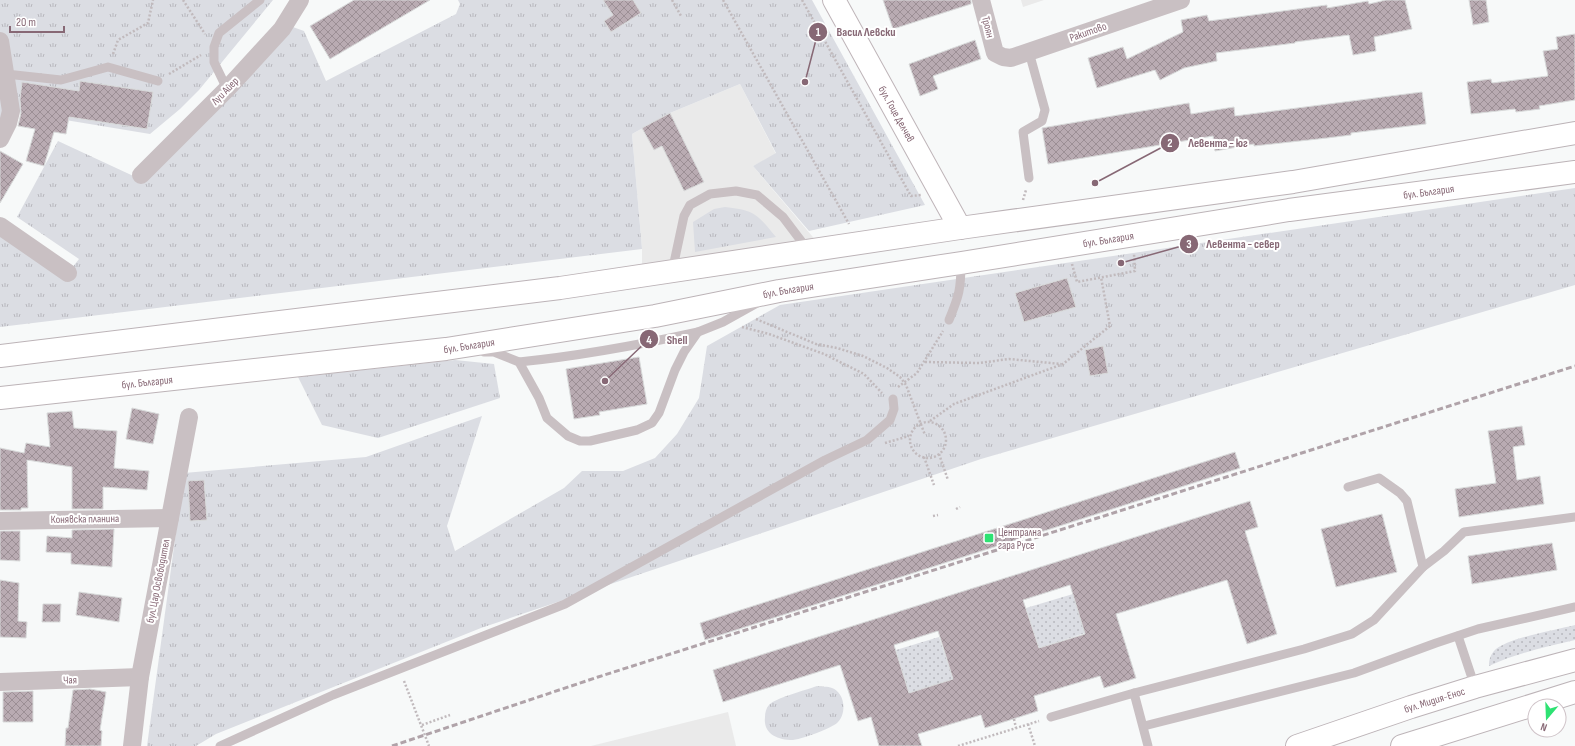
<svg xmlns="http://www.w3.org/2000/svg" width="1575" height="746" viewBox="0 0 1575 746" font-family="'Sofia Sans Condensed',sans-serif">
<defs>
<pattern id="grass-tufts" width="24" height="20" patternUnits="userSpaceOnUse"><rect width="24" height="20" fill="#dbdde3"/><path d="M3 7l-1-3M5 7V3M7 7l1-3M15 17l-1-3M17 17v-4M19 17l1-3" fill="none" stroke="#b7b7bd"/></pattern>
<pattern id="park-dots" width="8" height="8" patternUnits="userSpaceOnUse"><rect width="8" height="8" fill="#dbdde3"/><path d="M2 2h.1M6 6h.1" fill="none" stroke="#b7b7bd" stroke-width="1.8" stroke-linecap="round"/></pattern>
<pattern id="building-cross-hatch" width="8" height="8" patternUnits="userSpaceOnUse"><rect width="8" height="8" fill="#b9abb2"/><path d="M0 0l8 8M0 8l8-8" fill="none" stroke="#9c8f95"/></pattern>
</defs>
<rect width="100%" height="100%" fill="#f7f9f9"/>
<!-- built -->
<g fill="#eaeaea">
<path d="M1021 0H1044L1023 7Z"/>
<path d="M740 84 776 154 753 166 823 249 642 276V249L632 134 670 113Z"/>
<path d="M728 712 736 746H591Z"/>
</g>
<!-- grass -->
<g fill="url(#grass-tufts)">
<path d="M0 0H273L199 90 180 109 150 134 11 111 0 121Z"/>
<path d="M458 0H812L925 205 809 231 753 166 776 153 740 84 670 113 632 134 642 249 0 327V226L68 273 79 259 17 217 58 141 142 180 290 26 304 31 326 81 456 14 460 4Z"/>
<path d="M1575 188V285L981 459 481 628 216 734 196 746H147L184 473 366 457 482 416 447 526 455 551 564 488 582 471H623L655 458 677 434 699 398 707 346 780 305Z"/>
<path d="M725 207C755 210 758 215 776 237L695 252 693 222 714 209Z"/>
<path d="M455 360 494 364 500 398 378 438 322 425 298 377Z"/>
<path d="M817 686C821 687 828 686 832 688 845 693 847 713 838 722 833 728 798 741 790 740 776 739 763 733 765 717 765 713 766 708 769 705 775 698 806 690 817 686Z"/>
</g>
<!-- park -->
<g fill="url(#park-dots)">
<path d="M1073 594 1085 633 1039 648 1026 608Z"/>
<path d="M1575 625V640C1546 647 1517 653 1489 666 1489 660 1490 656 1494 651 1506 638 1556 630 1575 625Z"/>
<path d="M939 637 953 679 909 693 896 650Z"/>
</g>
<!-- building -->
<g fill="url(#building-cross-hatch)" stroke="#d9dbdb" fill-rule="evenodd">
<path d="M354 0H430L330 59 310 26Z"/>
<path d="M603 0H633L641 13 611 32 604 21 613 15Z"/>
<path d="M883 0H971V4L893 29Z"/>
<path d="M1386 0H1405L1412 29 1374 37 1376 51 1353 55 1349 35 1295 42V43L1216 53 1217 61 1184 68 1160 80 1155 70 1097 88 1088 58 1123 47 1127 59 1183 32 1181 20 1207 15 1209 21 1327 5V8L1368 1 1369 4Z"/>
<path d="M1469 0H1486L1489 22 1473 25Z"/>
<path d="M1575 34V100L1539 106 1540 109 1516 112 1515 109 1471 114 1467 82 1491 79 1492 83 1548 76 1543 51 1558 49 1556 37Z"/>
<path d="M975 40 981 59 933 76 938 89 920 96 909 64Z"/>
<path d="M80 81 153 92 147 129 69 117 66 134 54 132 44 166 26 161 35 129 18 126 21 113 20 99 22 82 79 91Z"/>
<path d="M1422 92 1426 124 1351 133V135L1327 138 1254 146V144L1215 151 1213 136 1048 164 1042 128 1189 103 1191 114 1234 107 1235 116Z"/>
<path d="M670 113 704 182 684 191 662 146 654 150 642 128Z"/>
<path d="M0 151 23 164 0 203Z"/>
<path d="M1067 278 1076 307 1024 322 1015 293Z"/>
<path d="M1103 346 1108 373 1090 376 1085 350Z"/>
<path d="M639 357 647 404 599 412 600 415 574 419 566 369Z"/>
<path d="M132 408 159 414 153 444 126 439Z"/>
<path d="M72 411 74 428 117 431 114 468 149 471 147 490 103 487V509H72V467L27 460 28 508H21V510H0V448L24 453 26 443 50 447 47 413Z"/>
<path d="M1522 426 1525 445 1513 447 1517 480 1540 476 1544 504 1459 517 1455 489 1496 483 1488 431Z"/>
<path d="M1235 452 1240 468 705 640 700 623Z"/>
<path d="M204 480 207 520 190 521 188 481Z"/>
<path d="M1250 501 1258 527 1245 531 1277 634 1247 644 1227 580 1116 614 1136 678 1104 688 1100 676 1034 696 1038 711 985 728 981 715 918 734 922 746H879L871 717 858 721 840 665 723 702 713 670ZM1070 585 1085 634 1039 648 1023 600ZM938 631 953 679 909 693 894 645Z"/>
<path d="M1382 514 1397 572 1336 587 1321 529Z"/>
<path d="M114 529 112 567 71 564V553L46 552 47 536 72 538V530Z"/>
<path d="M0 531H20V561L0 560Z"/>
<path d="M1552 543 1557 570 1472 584 1468 556Z"/>
<path d="M0 580 19 583 18 621 27 622 26 638 0 637Z"/>
<path d="M79 592 122 598 119 622 76 615Z"/>
<path d="M43 604H61L60 622H42Z"/>
<path d="M90 689 106 692 100 730 102 731 101 746H65L66 728H68L73 690Z"/>
<path d="M33 691V722H3V692Z"/>
</g>
<g fill="none" stroke-linecap="round" stroke-linejoin="round">
<defs>
<g id="secondary">
<path id="s1" d="M834 0 960 228"/>
</g>
<g id="primary">
<path id="s2" d="M1297 746 1411 707 1475 687 1575 660"/>
<path d="M1402 746 1575 692"/>
</g>
<g id="trunk">
<path d="M0 356 560 288 960 228 1293 182 1575 133"/>
<path id="s3" d="M0 398 446 349 655 316 779 291 961 263 1289 210 1575 172"/>
</g>
</defs>
<!-- secondary casing -->
<use href="#secondary" stroke="#bfb5b9" stroke-width="24"/>
<!-- primary casing -->
<use href="#primary" stroke="#bdb4b8" stroke-width="24"/>
<!-- trunk casing -->
<use href="#trunk" stroke="#bcb3b7" stroke-width="24"/>
<!-- path -->
<g stroke="#c1babd" stroke-width="2.5" stroke-dasharray="2 2" stroke-linecap="butt">
<path d="M183 0 205 34"/>
<path d="M672 0 681 16"/>
<path d="M723 0 849 224"/>
<path d="M802 0 911 196 921 195"/>
<path d="M113 54 118 40 148 23 153 0"/>
<path d="M169 74 201 55"/>
<path d="M1023 200 1026 190"/>
<path d="M1072 264 1077 282 1135 271 1134 254"/>
<path d="M756 319 816 344 837 348 863 356 887 368 900 377 906 385 925 435"/>
<path d="M742 327 769 334 824 354 864 374 882 393"/>
<path d="M925 362 979 363 1009 359 1061 364"/>
<path d="M898 387 917 373 943 331"/>
<path d="M930 421 954 404 1063 364 1110 326 1101 277"/>
<circle cx="928" cy="440" r="18"/>
<path d="M885 443 909 436"/>
<path d="M939 454 948 480"/>
<path d="M924 457 934 485"/>
<path d="M956 509 960 507"/>
<path d="M933 516 938 515"/>
<path d="M404 681 429 746"/>
<path d="M1014 719 1016 728"/>
<path d="M1028 724 1035 746"/>
<path d="M422 725 450 715"/>
<path d="M958 746 1039 721"/>
</g>
<!-- service -->
<g stroke="#c9c0c3" stroke-width="9">
<path d="M6 74 61 80 108 67 158 81"/>
<path d="M227 89 214 62V47L219 33 260 0"/>
<path d="M1029 178 1023 132 1042 121 1045 110 1029 52"/>
<path d="M672 272 684 216 690 205 710 194 736 191 757 195 783 217 808 250"/>
<path d="M949 320C959 296 961 289 961 263"/>
<path d="M484 352H494L519 362 539 398 547 418 568 436 580 441H590L637 430 652 423 659 413 675 370 684 352 698 332 723 322 757 303"/>
<path d="M519 362C579 356 639 345 698 332"/>
<path d="M1348 487 1379 478 1400 493 1407 501 1423 567"/>
<path d="M1458 636 1475 687"/>
<path d="M1134 693 1304 649 1352 634 1374 620 1423 567 1444 551 1464 532 1575 517"/>
<path d="M1051 717 1134 693 1148 746"/>
<path d="M1144 726 1354 673 1436 643 1478 629 1575 607"/>
<path d="M220 746 333 695 565 604 825 460 867 440 890 420 894 409 893 399"/>
</g>
<!-- minor -->
<g stroke="#c9c0c3" stroke-width="18">
<path d="M981 0 995 53 1003 57 1011 58 1181 0"/>
<path d="M0 41 11 111 8 123 0 139"/>
<path d="M141 175 227 89 282 29 300 0"/>
<path d="M0 226 68 273"/>
<path d="M0 521 170 518"/>
<path d="M0 682 140 677"/>
<path d="M132 746 140 677 189 417"/>
</g>
<!-- secondary -->
<use href="#secondary" stroke="#fff" stroke-width="22"/>
<!-- primary -->
<use href="#primary" stroke="#fff" stroke-width="22"/>
<!-- trunk -->
<use href="#trunk" stroke="#fff" stroke-width="22"/>
<!-- rail -->
<path stroke="#b0a3a9" stroke-width="3" stroke-dasharray="6 3" stroke-linecap="butt" d="M392 746 598 677 1575 366"/>
</g>
<!-- markers -->
<rect fill="#2ee273" stroke="#fff" stroke-width="1.5" x="984" y="533" width="10" height="10" rx="2"/>
<g text-anchor="middle" dominant-baseline="central" stroke-width="4" stroke-linejoin="round" paint-order="stroke">
<!-- street labels -->
<g font-size="11" fill="#876875" stroke="#fff">
<text transform="translate(988 27) rotate(76)">Троян</text>
<text transform="translate(1088 32) rotate(-19)">Ракитово</text>
<text transform="translate(225 91) rotate(-46)">Луи Айер</text>
<text stroke="none"><textPath href="#s1" startOffset="130">бул. Гоце Делчев</textPath></text>
<text stroke="none"><textPath href="#s3" startOffset="1444">бул. България</textPath></text>
<text stroke="none"><textPath href="#s3" startOffset="1120">бул. България</textPath></text>
<text stroke="none"><textPath href="#s3" startOffset="796">бул. България</textPath></text>
<text stroke="none"><textPath href="#s3" startOffset="472">бул. България</textPath></text>
<text stroke="none"><textPath href="#s3" startOffset="148">бул. България</textPath></text>
<text transform="translate(85 519) rotate(-1)">Конявска планина</text>
<text transform="translate(158 581) rotate(-79)">бул. Цар Освободител</text>
<text transform="translate(70 680) rotate(-2)">Чая</text>
<text stroke="none"><textPath href="#s2" startOffset="145">бул. Мидия-Енос</textPath></text>
</g>
<!-- poi labels -->
<g font-size="11" fill="#876875" stroke="#fff" text-anchor="start">
<text x="998" y="532">Централна<tspan x="998" dy="13">гара Русе</tspan></text>
</g>
</g>
<!-- callouts -->
<path fill="none" stroke="#876875" stroke-width="1.5" d="M805 82L818 32M1095 183L1170 143M1121 263L1189 244M605 381L649 339"/>
<g fill="#876875" stroke="#fff" stroke-width="1.5">
<circle cx="805" cy="82" r="4"/>
<circle cx="1095" cy="183" r="4"/>
<circle cx="1121" cy="263" r="4"/>
<circle cx="605" cy="381" r="4"/>
<circle cx="818" cy="32" r="10"/>
<circle cx="1170" cy="143" r="10"/>
<circle cx="1189" cy="244" r="10"/>
<circle cx="649" cy="339" r="10"/>
</g>
<g font-size="12" text-anchor="middle" font-weight="bold" fill="#fff">
<text x="818" y="36">1</text>
<text x="1170" y="147">2</text>
<text x="1189" y="248">3</text>
<text x="649" y="344">4</text>
</g>
<g font-size="12" text-anchor="middle" font-weight="bold" fill="#876875" stroke="#fff" stroke-width="4" stroke-linejoin="round" paint-order="stroke">
<text x="866" y="36">Васил Левски</text>
<text x="1218" y="147">Левента - юг</text>
<text x="1243" y="248">Левента - север</text>
<text x="677" y="344">Shell</text>
</g>
<!-- north arrow -->
<g transform="translate(1547 718) rotate(199)"><circle r="19" fill="#ffffff" stroke="#cfc3c8"/>
<path d="M0-3L7 15L0 10L-7 15Z" fill="#2ee273"/>
<text y="-6" font-size="11" font-weight="bold" text-anchor="middle" fill="#876875">N</text>
</g>
<!-- scale -->
<path d="M10 26v6h54v-6" fill="none" stroke="#876875" stroke-width="2"/>
<text x="16" y="26" font-size="12" fill="#876875" stroke="#ffffff" stroke-width="3" paint-order="stroke">20 m</text>
</svg>
